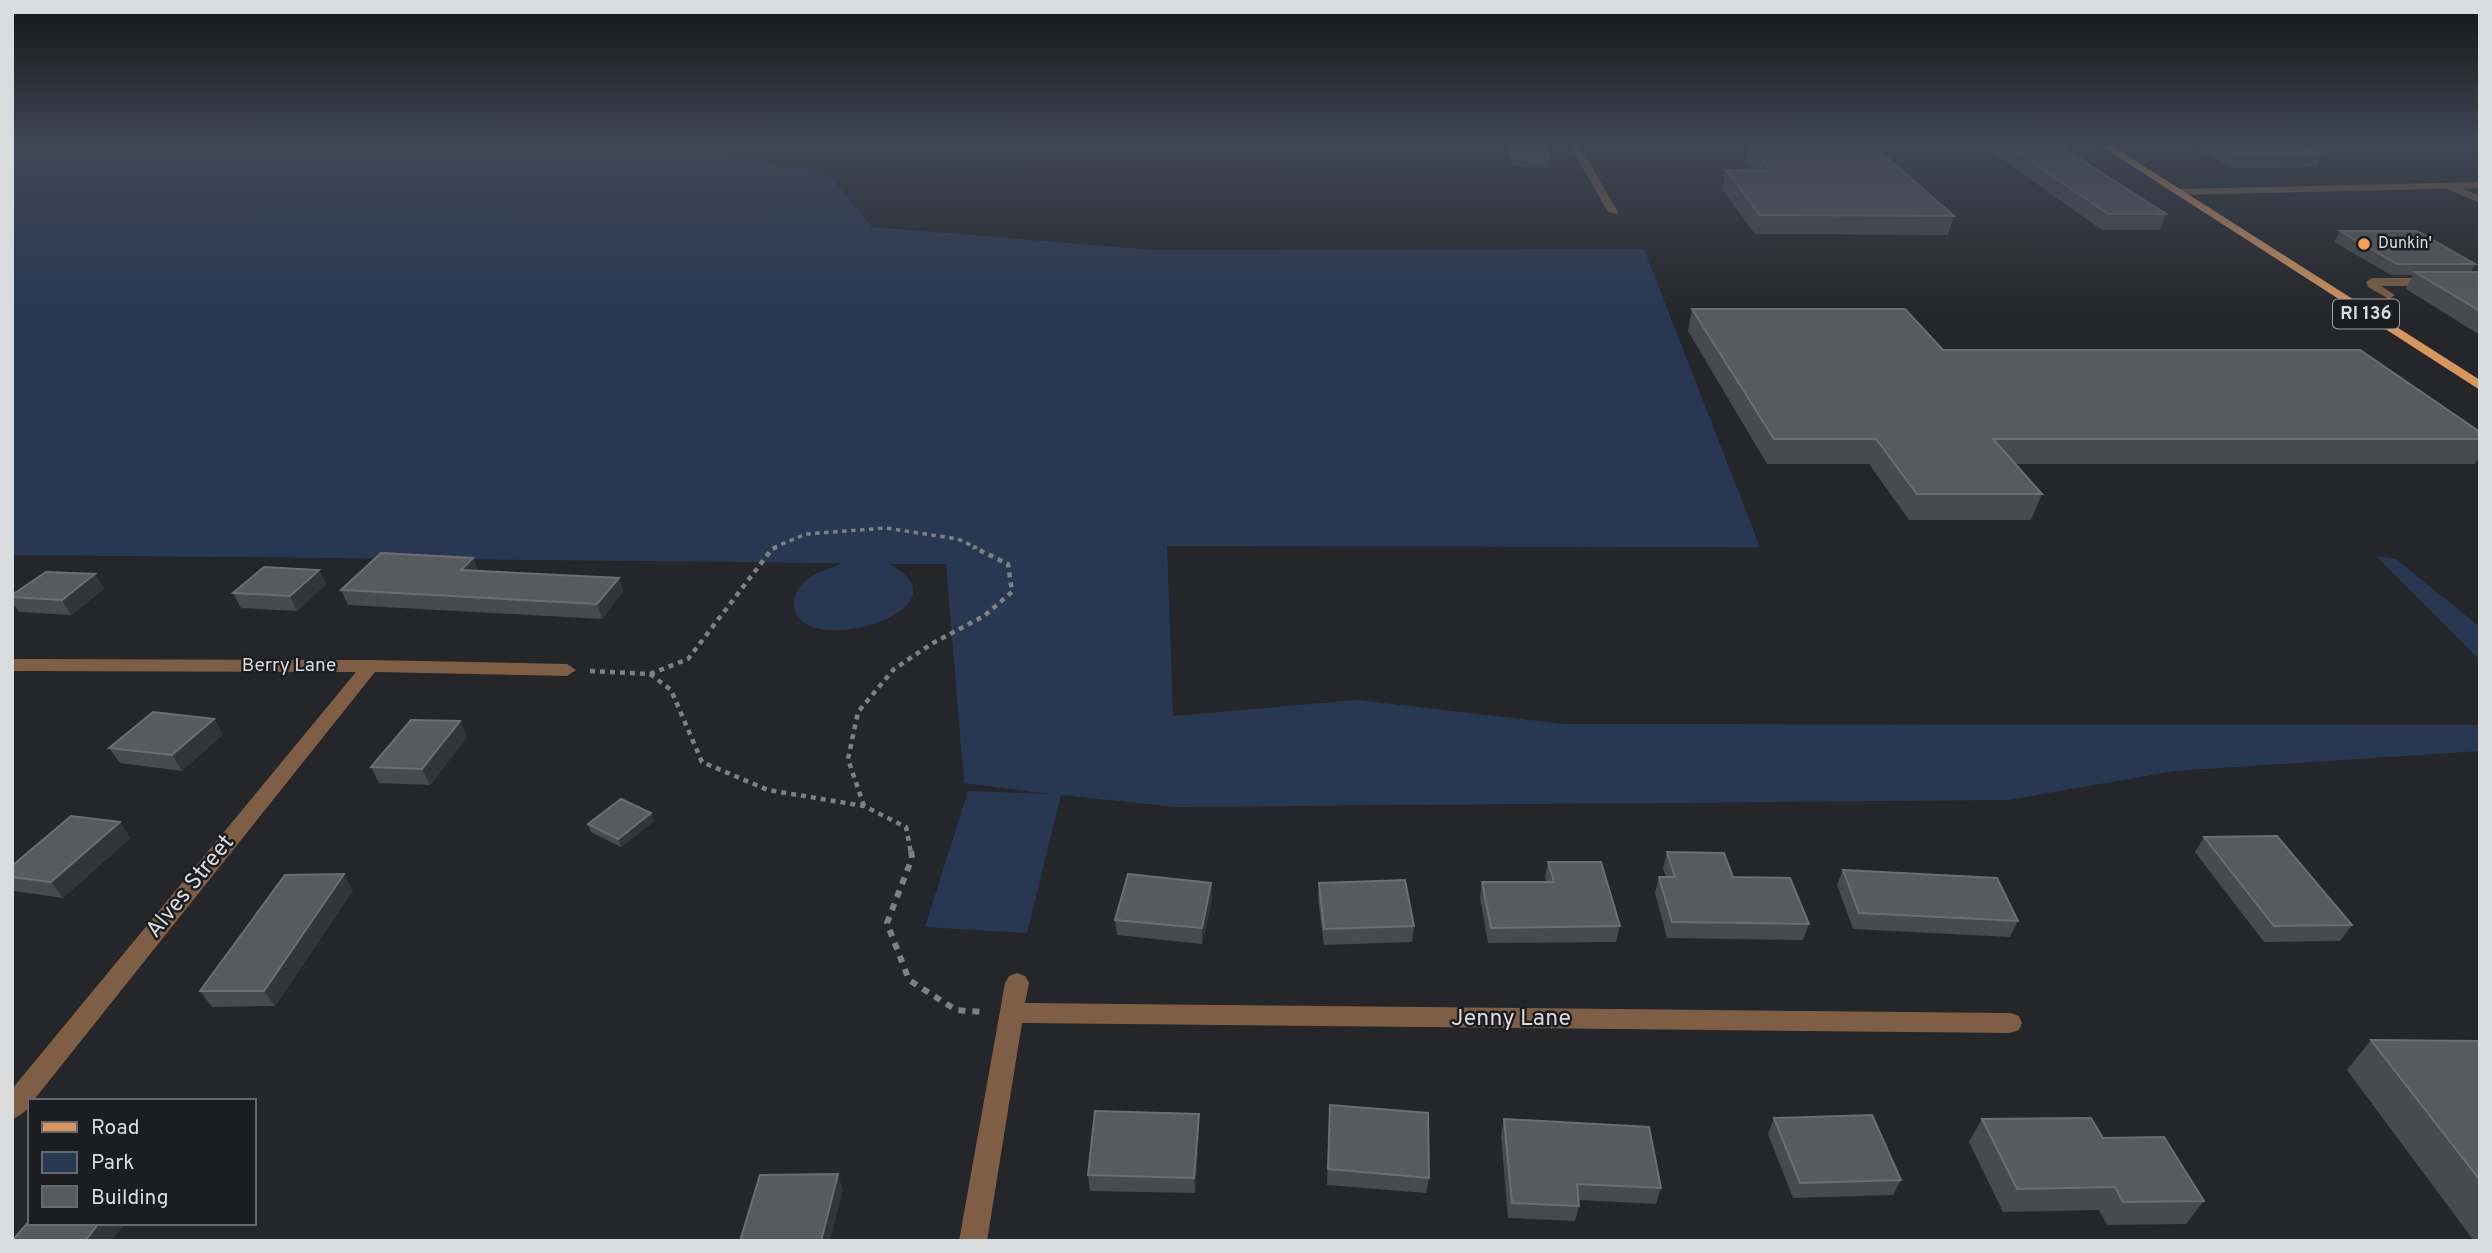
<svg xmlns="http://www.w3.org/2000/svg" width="2492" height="1253" viewBox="0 0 2492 1253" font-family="Overpass,sans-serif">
<rect width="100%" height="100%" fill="#242629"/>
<!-- green -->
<g fill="#283853">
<path d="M12 142H732L731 157 826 171 872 227 1155 250 1644 249 1760 547 1167 546 1173 716 1357 700 1564 724 2480 725V751L2175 771 2008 800 1176 807 1061 795 1027 933 925 927 968 791 1050 794 964 783 946 564H889C977 609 798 663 794 605 793 594 801 584 809 578 819 571 833 568 842 563L12 555Z"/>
<path d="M2376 556 2396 559 2480 627V660Z"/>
</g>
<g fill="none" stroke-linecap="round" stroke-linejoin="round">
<!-- path-far2 -->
<path stroke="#7e8082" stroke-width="3.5" stroke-dasharray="4.5 4.5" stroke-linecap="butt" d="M773 548 806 534 886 528 958 539 977 548"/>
<!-- path-far1 -->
<g stroke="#7e8082" stroke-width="4.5" stroke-dasharray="5 5" stroke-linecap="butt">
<path d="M590 671 650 674 671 690 702 762 768 790 864 806 906 827 911 853"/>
<path d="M650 674 688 659 772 549 777 547"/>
<path d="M864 806 848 759 858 712 894 669 933 643 984 616 1012 592 1008 564 973 547"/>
</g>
<!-- path -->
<path stroke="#7e8082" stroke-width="6" stroke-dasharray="7 7" stroke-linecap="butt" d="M911 851 912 858 887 923 909 980 956 1010 983 1012"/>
<!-- service -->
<g fill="#7e5e45" fill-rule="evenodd">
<path d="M2445 184H2453L2480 196V203L2445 188Z"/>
<path d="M2372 278H2480V286H2381L2395 295 2389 299 2368 287 2366 282Z"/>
</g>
<!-- minor -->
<g fill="#7e5e45" fill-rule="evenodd">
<path d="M1568 142H1577L1618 212 1617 214 1608 212Z"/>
<path d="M12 659 370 660 567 664 576 670 567 676 375 672 33 1101H30C30 1110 20 1116 12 1119V1089L356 672 12 671Z"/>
<path d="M1017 973 1025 976 1029 983 1025 1003 2010 1013 2019 1016 2022 1023 2019 1030 2010 1033 1022 1023 987 1241H959L1005 983 1009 976Z"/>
</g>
<!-- tertiary -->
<path fill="#7e5e45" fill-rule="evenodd" d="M2480 182V188L2177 195 2172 192 2177 189Z"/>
<!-- primary -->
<path fill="#d79560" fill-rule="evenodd" d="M2095 142H2106L2480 380V390Z"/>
</g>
<!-- wall -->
<g fill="#484a4d">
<path d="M1506 142H1543L1549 160 1548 168 1513 167Z"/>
<path d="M1978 142H2064L2067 144 2065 149 2166 214 2160 230H2102Z"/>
<path d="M2186 142H2296L2321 154 2316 167 2233 168Z"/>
<path d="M1749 144 1954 216 1948 235 1755 234 1722 189 1726 170 1752 171 1745 162Z"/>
<path d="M2340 231 2475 264 2471 272H2480V335L2406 289 2413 275H2391L2334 242Z"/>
<path d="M1692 309 1943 350 2480 432V456L2475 464H2015L2042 494 2031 520H1909L1869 464H1767L1688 331Z"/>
<path d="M473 558 478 571 619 578 623 592 602 619 348 605 341 590Z"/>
<path d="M319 570 326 584 297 611 241 608 233 593Z"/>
<path d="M95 574 104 589 71 615 19 612 12 602V595Z"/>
<path d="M214 719 223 734 182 771 120 763 109 748Z"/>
<path d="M460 721 467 737 430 785 379 783 371 767Z"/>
<path d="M651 813 654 821 621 847 591 832 588 824Z"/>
<path d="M120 822 130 838 63 898 14 891 12 889V866Z"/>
<path d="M2204 837 2352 925 2340 941 2264 942 2195 852Z"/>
<path d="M1667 852 1733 877 1809 924 1803 940 1667 938 1655 893 1659 877H1666L1663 868Z"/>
<path d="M1548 862 1620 926 1616 942 1488 943 1480 898 1482 882H1546L1545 877Z"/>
<path d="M1843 870 2018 921 2010 937 1853 929 1837 885Z"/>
<path d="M1211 883 1212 899 1202 944 1117 935 1115 920Z"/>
<path d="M1319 883 1414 926 1412 942 1324 945 1318 899Z"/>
<path d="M353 890 275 1006 212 1007 200 991Z"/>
<path d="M2371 1040 2480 1041V1241H2474L2347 1070Z"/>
<path d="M1330 1105 1429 1178 1426 1193 1327 1185Z"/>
<path d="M1199 1114V1130L1195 1193 1090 1191 1088 1175Z"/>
<path d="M1774 1118 1901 1180 1893 1195 1793 1198 1768 1134Z"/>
<path d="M1504 1119 1661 1188 1656 1204 1579 1200V1206L1575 1221 1508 1218 1501 1135Z"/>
<path d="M1982 1119 2103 1138 2204 1201 2186 1224 2107 1225 2099 1210 2003 1212 1969 1142Z"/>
</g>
<!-- shaded-wall -->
<g fill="#333538">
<path d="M473 558 478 573 461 570Z"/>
<path d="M319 570 326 584 297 611 290 596Z"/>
<path d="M95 574 104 589 71 615 62 600Z"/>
<path d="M619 578 623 592 602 619 597 604Z"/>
<path d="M214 719 223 734 182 771 172 755Z"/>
<path d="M460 721 467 737 430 785 422 769Z"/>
<path d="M651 813 654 821 621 847 618 839Z"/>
<path d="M120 822 130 838 63 898 51 882Z"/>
<path d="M344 874 353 890 275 1006 264 991Z"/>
<path d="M1211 883 1212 899 1202 944V928Z"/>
<path d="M1199 1114V1130L1195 1193 1194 1178Z"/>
<path d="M838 1174 843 1190 830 1241H821Z"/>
<path d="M99 1223H125L112 1241H85Z"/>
</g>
<!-- building -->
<g fill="#585a5c" stroke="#6c6e70" stroke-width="2">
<path d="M1509 142H1543L1549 160 1513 159Z"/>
<path d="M2003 142H2064L2067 144H2057L2166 214H2108Z"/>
<path d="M2213 142H2296L2321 154 2239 155Z"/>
<path d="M1749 144 1873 145 1954 216 1760 215 1726 170 1772 171Z"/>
<path d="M2340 231H2417L2475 264H2397Z"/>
<path d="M2415 272H2480V311Z"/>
<path d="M1692 309H1905L1943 350H2360L2480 432V439H1993L2042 494H1917L1876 439H1774Z"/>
<path d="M381 553 473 558 461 570 619 578 597 604 341 590Z"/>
<path d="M264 567 319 570 290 596 233 593Z"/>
<path d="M46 572 95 574 62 600 12 597V595Z"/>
<path d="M153 712 214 719 172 755 109 748Z"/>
<path d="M411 720 460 721 422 769 371 767Z"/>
<path d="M621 799 651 813 618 839 588 824Z"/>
<path d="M71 816 120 822 51 882 12 877V866Z"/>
<path d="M2277 836 2352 925 2274 926 2204 837Z"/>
<path d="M1667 852 1724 853 1733 877 1790 878 1809 924 1672 922 1659 877H1675Z"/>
<path d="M1548 862H1601L1620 926 1491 928 1482 882H1554Z"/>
<path d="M1843 870 1997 878 2018 921 1859 913Z"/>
<path d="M344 874 264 991H200L285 875Z"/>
<path d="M1128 874 1211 883 1202 928 1115 920Z"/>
<path d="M1405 880 1414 926 1324 929 1319 883Z"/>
<path d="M2371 1040 2480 1041V1180Z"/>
<path d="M1330 1105 1428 1113 1429 1178 1328 1169Z"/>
<path d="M1095 1111 1199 1114 1194 1178 1088 1175Z"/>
<path d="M1872 1115 1901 1180 1800 1183 1774 1118Z"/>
<path d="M2091 1118 2103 1138 2164 1137 2204 1201 2123 1202 2115 1187 2017 1189 1982 1119Z"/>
<path d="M1504 1119 1649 1127 1661 1188 1577 1184 1579 1206 1512 1203Z"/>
<path d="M838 1174 821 1241H740L760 1175Z"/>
<path d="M30 1220V1223H99L85 1241H12Z"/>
</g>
<!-- sky -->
<linearGradient id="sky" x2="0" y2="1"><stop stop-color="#141517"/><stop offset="0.45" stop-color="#3f4754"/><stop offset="1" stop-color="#3f4754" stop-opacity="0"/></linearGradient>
<rect width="2492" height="317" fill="url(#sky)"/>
<!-- markers -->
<circle fill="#fa9f4f" stroke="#1b1d20" stroke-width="2.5" cx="2364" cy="244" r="7"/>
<g text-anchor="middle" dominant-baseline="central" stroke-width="5" stroke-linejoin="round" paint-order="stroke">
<!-- far-poi labels -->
<g font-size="16" fill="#dadbdd" stroke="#1b1d20" text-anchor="start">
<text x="2378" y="244">Dunkin'</text>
</g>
<!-- shield labels -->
<rect fill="#1b1d20" stroke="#a1a2a4" stroke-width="2" x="2333" y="299.5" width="66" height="29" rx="5"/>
<g font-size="18" font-weight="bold" fill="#dadbdd">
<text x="2366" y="314">RI 136</text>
</g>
<!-- street labels -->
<g font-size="19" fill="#dadbdd" stroke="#1b1d20">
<text x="289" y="666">Berry Lane</text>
</g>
<!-- near-street labels -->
<g font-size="23" fill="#dadbdd" stroke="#1b1d20">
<text transform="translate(191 887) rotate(-51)">Alves Street</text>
<text x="1511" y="1019">Jenny Lane</text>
</g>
</g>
<!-- border -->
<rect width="2492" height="1253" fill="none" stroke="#dadbdd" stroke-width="28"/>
<!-- legend -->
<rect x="28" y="1099" width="228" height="126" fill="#1b1d20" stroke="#67696c" stroke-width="2"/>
<rect x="42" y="1122" width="35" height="10" fill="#d79560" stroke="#67696c" stroke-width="2"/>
<text x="91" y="1134" font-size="21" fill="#dadbdd">Road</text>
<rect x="42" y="1152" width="35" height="21" fill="#283853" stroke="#67696c" stroke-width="2"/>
<text x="91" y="1169" font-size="21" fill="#dadbdd">Park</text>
<rect x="42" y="1186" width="35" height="21" fill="#585a5c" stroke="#67696c" stroke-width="2"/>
<text x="91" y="1204" font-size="21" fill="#dadbdd">Building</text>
</svg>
